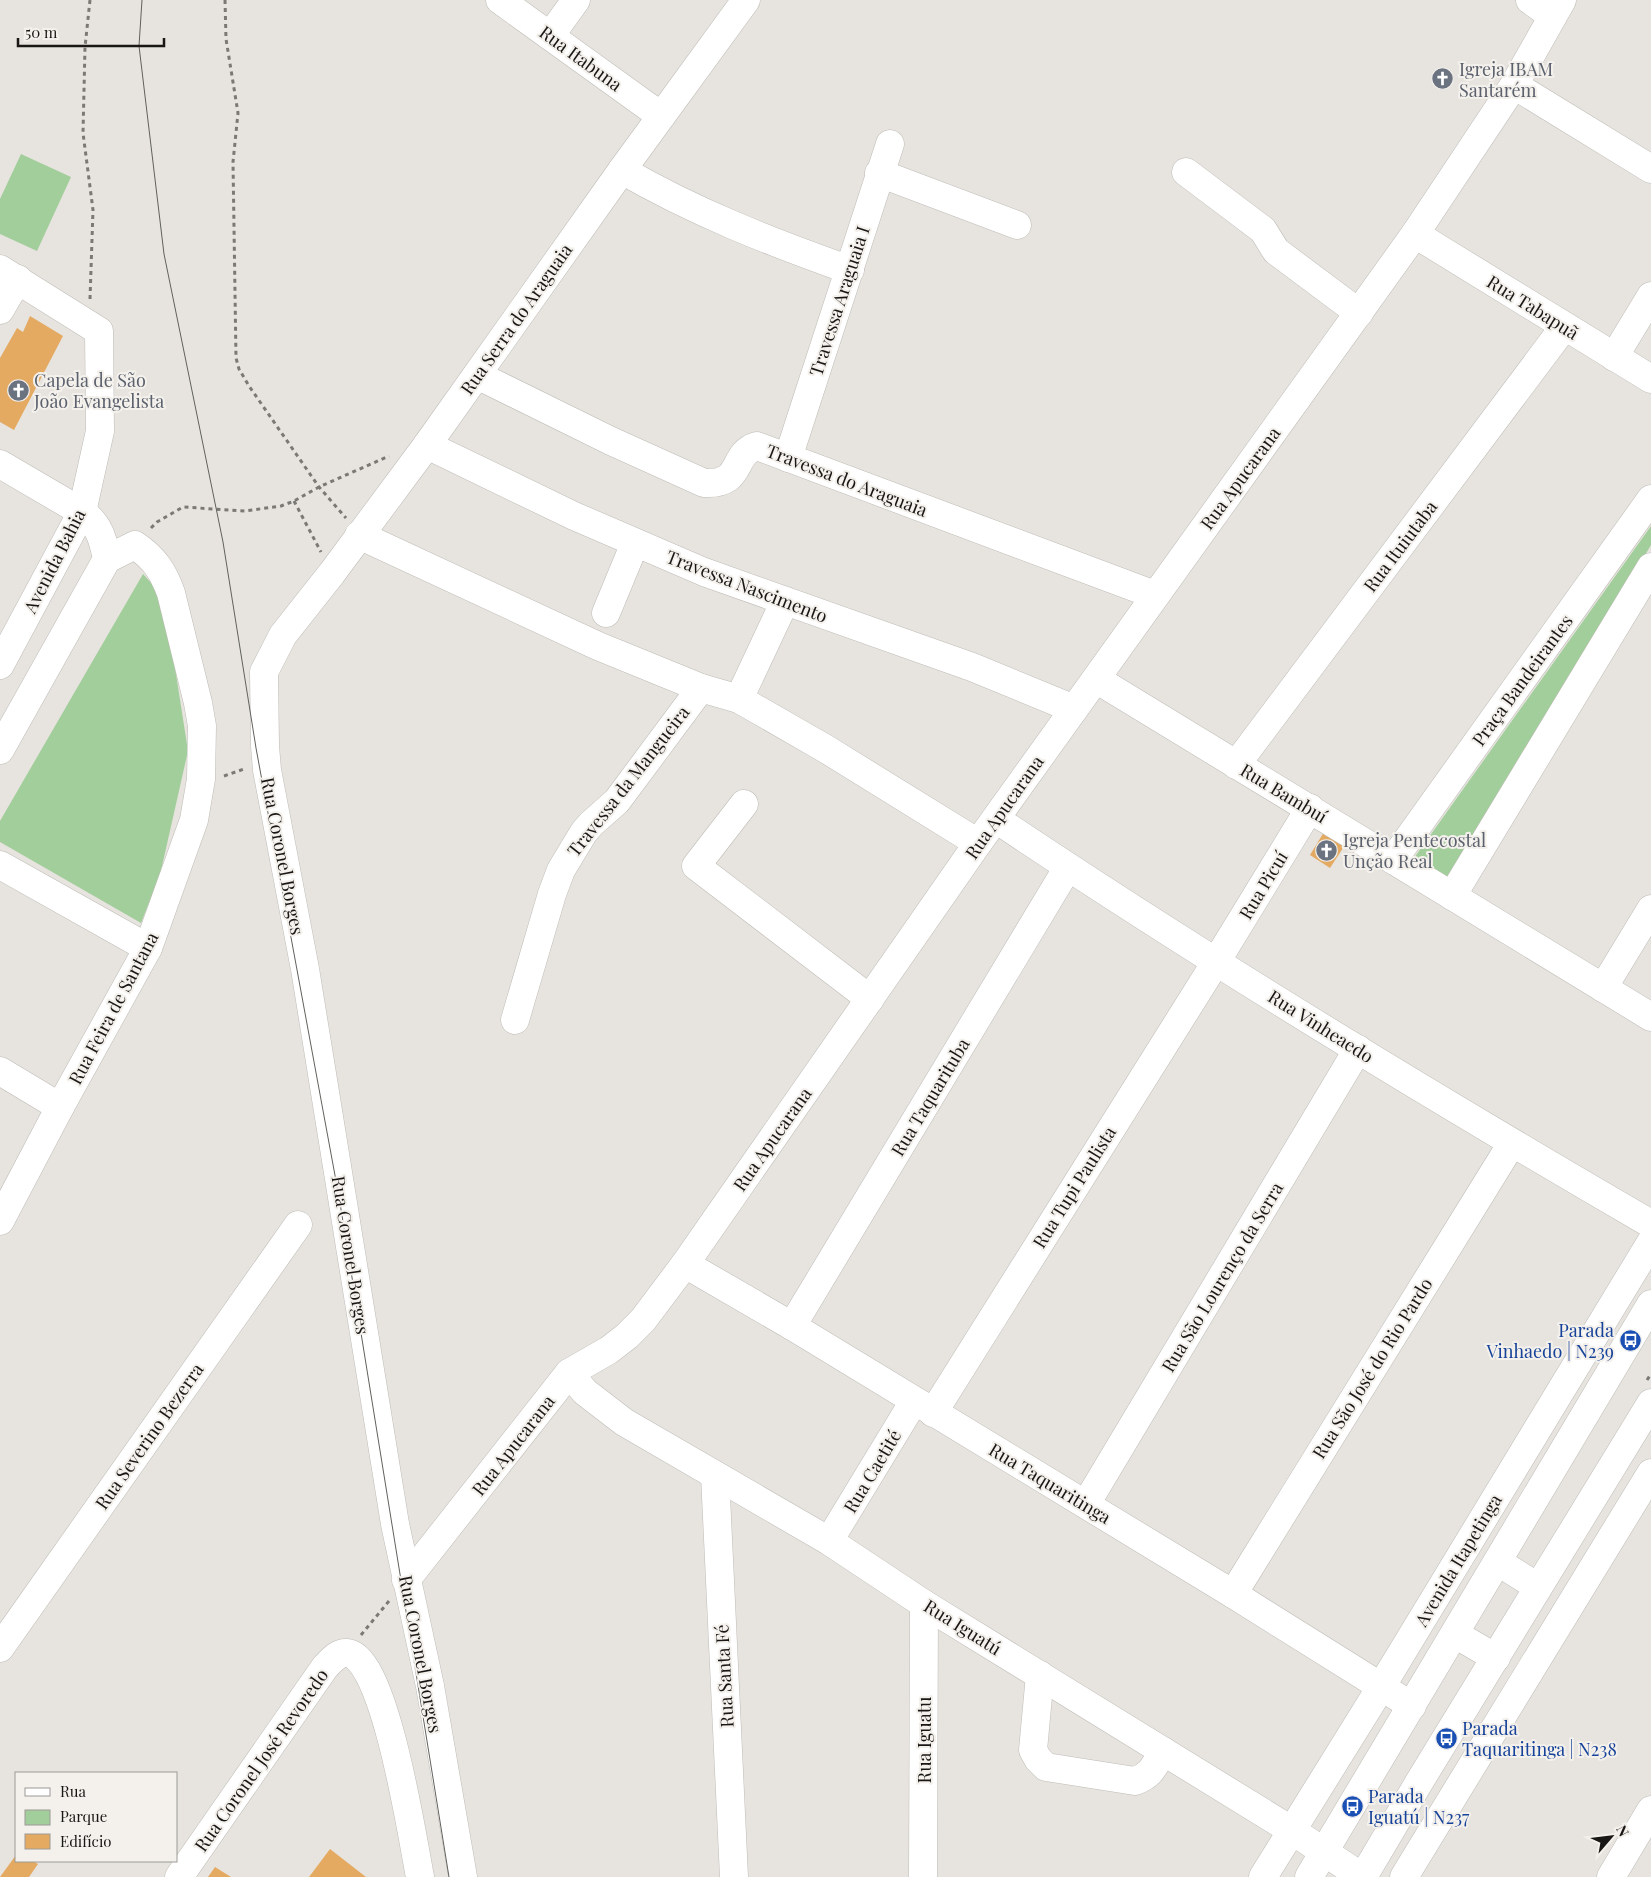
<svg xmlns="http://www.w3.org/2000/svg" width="1651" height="1877" viewBox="0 0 1651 1877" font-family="'Playfair Display',serif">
<rect width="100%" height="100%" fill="#e7e4df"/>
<!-- green -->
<g fill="#a2ce9b">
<path d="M21 154 71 177 37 251 0 234V199Z"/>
<path d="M1651 526V545L1451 882 1414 858Z"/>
<path d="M143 574 164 597 188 751 160 875 141 923 0 842V821Z"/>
</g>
<!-- building -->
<g fill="#e4aa61">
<path d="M30 316 63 336 14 430 0 422V358L17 328 23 332Z"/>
<path d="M1324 832 1345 845 1330 868 1310 855Z"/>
<path d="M330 1849 366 1877H309Z"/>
<path d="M16 1855V1861H33L38 1864 29 1877H0Z"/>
<path d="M215 1867 231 1877H208Z"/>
</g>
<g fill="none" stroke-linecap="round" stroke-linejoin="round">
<defs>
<g id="minor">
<path d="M500 0 661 116"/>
<path d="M1530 0 1552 16"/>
<path d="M550 36 576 0"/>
<path d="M1514 85 1651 169"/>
<path d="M622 170C694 212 771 242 850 270"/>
<path d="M1186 172 1263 230 1276 251 1359 313"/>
<path d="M879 173 1017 225"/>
<path d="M1415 234 1651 379"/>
<path d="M0 269 99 331 100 431 82 512 0 665"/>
<path d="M0 310 18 279"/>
<path d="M1614 357 1651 296"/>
<path d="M477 375 611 441 704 483C745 485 730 454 757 446L1155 595"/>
<path d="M427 445 574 516 704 572 972 667 1074 709"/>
<path d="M788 458 890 144"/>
<path d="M0 464 82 512C99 524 103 539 107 559"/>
<path d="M359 535 598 646 701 688 739 699 826 749 978 843"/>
<path d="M606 613 635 543"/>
<path d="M1096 679 1651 1017"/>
<path d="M739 699 785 601"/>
<path d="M0 750 107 559"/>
<path d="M1236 765 1564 327"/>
<path d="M744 804 696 866 870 999"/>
<path d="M996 819C1209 962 1429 1095 1651 1224"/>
<path d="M1393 860 1651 499"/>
<path d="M0 865 148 948"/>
<path d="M1452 896 1651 567"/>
<path d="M1603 988 1651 909"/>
<path d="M515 1020 552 894 561 870 584 832 591 824 617 801 701 688"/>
<path d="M0 1071 60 1107"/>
<path d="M0 1221 60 1107 148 948 194 820 201 779 202 726 198 703 171 593C163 571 154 558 135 545L107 559"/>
<path d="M685 1264 792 1326 1233 1594 1412 1706"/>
<path d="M792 1326 1068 867"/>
<path d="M569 1373 585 1392 624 1422 829 1541 924 1604 1291 1830 1362 1877"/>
<path d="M933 1413 1216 962 1310 808"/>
<path d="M715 1475 734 1877"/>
<path d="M1086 1504 1358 1049"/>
<path d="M829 1541 914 1401"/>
<path d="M406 1580 569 1373 609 1350 627 1336 643 1320 685 1264 978 843 1415 234 1514 85 1562 0"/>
<path d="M1233 1594 1512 1143"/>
<path d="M0 1648 298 1225"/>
<path d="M1040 1675 1033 1750 1038 1759 1046 1767 1135 1781C1152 1775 1154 1766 1163 1751"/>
<path d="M179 1877 325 1667C331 1661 338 1652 347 1653 385 1655 413 1842 420 1877"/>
<path d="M463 1877 430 1686 395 1524 305 969 267 770 265 746 264 672 283 635 332 573 427 445 622 170 746 0"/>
<path d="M923 1877 924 1604"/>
<path d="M1263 1877 1381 1687 1651 1242"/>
<path d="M1404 1877 1651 1473"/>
<path d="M1611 1877 1651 1810"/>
</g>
<g id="major">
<path d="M1498 1562 1538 1587"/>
<path d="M1455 1634 1496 1658"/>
<path d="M1309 1877 1651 1304"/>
<path d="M1363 1877 1418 1784 1651 1403"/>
</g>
</defs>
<!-- minor casing -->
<use href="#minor" stroke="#bfbcb7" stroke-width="29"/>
<!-- major casing -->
<use href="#major" stroke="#bfbcb7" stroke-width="29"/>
<!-- path -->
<g stroke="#7b7976" stroke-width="3" stroke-dasharray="4 4" stroke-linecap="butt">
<path d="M90 0 85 47 83 133 93 210 90 299"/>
<path d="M225 0 226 39 238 113 233 162 236 358 239 369 249 386 319 487 346 518"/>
<path d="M294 501 321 552"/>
<path d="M151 528 157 522 183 507 245 511 281 506 294 501 319 487 389 456"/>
<path d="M224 776 244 769"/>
<path d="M1647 1380 1651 1374"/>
<path d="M361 1635 389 1601"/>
</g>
<!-- minor -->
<use href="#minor" stroke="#fff" stroke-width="28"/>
<!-- major -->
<use href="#major" stroke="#fff" stroke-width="28"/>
<!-- tram -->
<path stroke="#61605c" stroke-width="1" d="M142 0 139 46 164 254 223 542 256 748 339 1197 449 1877"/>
</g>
<!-- icons -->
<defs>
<symbol id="church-disc" viewBox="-11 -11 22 22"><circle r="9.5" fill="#6b7280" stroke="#f4f1ec"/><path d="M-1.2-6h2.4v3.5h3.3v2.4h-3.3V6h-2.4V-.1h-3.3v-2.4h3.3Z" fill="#fff"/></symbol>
<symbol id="bus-disc" viewBox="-11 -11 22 22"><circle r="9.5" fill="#1a4fb4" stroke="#f4f1ec"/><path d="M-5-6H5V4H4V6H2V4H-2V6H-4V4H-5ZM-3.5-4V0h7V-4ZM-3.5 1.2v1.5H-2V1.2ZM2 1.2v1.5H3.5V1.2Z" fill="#fff"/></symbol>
</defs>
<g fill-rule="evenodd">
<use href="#church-disc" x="1430" y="66" width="25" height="25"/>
<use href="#church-disc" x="6" y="378" width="25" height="25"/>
<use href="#church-disc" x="1314" y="838" width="25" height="25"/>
<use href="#bus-disc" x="1618" y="1328" width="25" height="25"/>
<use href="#bus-disc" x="1434" y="1726" width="25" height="25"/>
<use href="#bus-disc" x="1340" y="1794" width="25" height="25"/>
</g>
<g text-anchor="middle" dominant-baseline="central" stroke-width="4" stroke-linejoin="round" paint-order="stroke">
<!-- street labels -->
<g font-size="18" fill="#181715" stroke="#f4f1ec">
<text transform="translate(581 58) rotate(36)">Rua Itabuna</text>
<text transform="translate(839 301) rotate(-72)">Travessa Araguaia I</text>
<text transform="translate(1533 307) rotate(32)">Rua Tabapuã</text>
<text transform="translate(516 319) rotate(-55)">Rua Serra do Araguaia</text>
<text transform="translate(1240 478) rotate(-54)">Rua Apucarana</text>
<text transform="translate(847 480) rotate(21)">Travessa do Araguaia</text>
<text transform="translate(1400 546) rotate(-53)">Rua Ituiutaba</text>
<text transform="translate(54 561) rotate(-63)">Avenida Bahia</text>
<text transform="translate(747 586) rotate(21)">Travessa Nascimento</text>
<text transform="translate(1522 680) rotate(-54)">Praça Bandeirantes</text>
<text transform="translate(628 781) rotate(-52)">Travessa da Mangueira</text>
<text transform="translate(1284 793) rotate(31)">Rua Bambuí</text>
<text transform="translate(1004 807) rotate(-55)">Rua Apucarana</text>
<text transform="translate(283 856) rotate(79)">Rua Coronel Borges</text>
<text transform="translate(1263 885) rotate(-59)">Rua Picuí</text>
<text transform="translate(113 1008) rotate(-62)">Rua Feira de Santana</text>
<text transform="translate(1321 1026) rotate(32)">Rua Vinheaedo</text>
<text transform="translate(930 1097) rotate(-59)">Rua Taquarituba</text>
<text transform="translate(772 1139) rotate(-55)">Rua Apucarana</text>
<text transform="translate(1074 1187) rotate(-58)">Rua Tupi Paulista</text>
<text transform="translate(351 1255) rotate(81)">Rua Coronel Borges</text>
<text transform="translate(1222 1277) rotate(-59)">Rua São Lourenço da Serra</text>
<text transform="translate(1372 1368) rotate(-58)">Rua São José do Rio Pardo</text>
<text transform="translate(149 1436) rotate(-55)">Rua Severino Bezerra</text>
<text transform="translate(513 1445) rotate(-52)">Rua Apucarana</text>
<text transform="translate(872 1471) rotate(-59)">Rua Caetité</text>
<text transform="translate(1050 1483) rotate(31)">Rua Taquaritinga</text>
<text transform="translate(1458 1560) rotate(-59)">Avenida Itapetinga</text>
<text transform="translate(963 1627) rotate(32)">Rua Iguatú</text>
<text transform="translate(421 1654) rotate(79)">Rua Coronel Borges</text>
<text transform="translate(724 1676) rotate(-93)">Rua Santa Fé</text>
<text transform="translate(924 1740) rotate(-90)">Rua Iguatu</text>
<text transform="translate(261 1760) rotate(-55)">Rua Coronel José Revoredo</text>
</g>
<!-- worship labels -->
<g font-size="18" fill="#5b616d" stroke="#f4f1ec" text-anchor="start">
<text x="1459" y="69">Igreja IBAM<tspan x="1459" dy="21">Santarém</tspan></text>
<text x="34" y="380">Capela de São<tspan x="34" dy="21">João Evangelista</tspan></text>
<text x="1343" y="840">Igreja Pentecostal<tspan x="1343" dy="21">Unção Real</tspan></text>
</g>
<!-- transit labels -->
<g font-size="18" fill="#164399" stroke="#f4f1ec" text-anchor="start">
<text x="1614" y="1330" text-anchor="end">Parada<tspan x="1614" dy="21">Vinhaedo | N239</tspan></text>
<text x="1462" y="1728">Parada<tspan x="1462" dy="21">Taquaritinga | N238</tspan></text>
<text x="1368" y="1796">Parada<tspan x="1368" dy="21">Iguatú | N237</tspan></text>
</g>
</g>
<!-- legend -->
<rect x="15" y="1772" width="162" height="90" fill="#f4f1ec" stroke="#9c9a96"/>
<rect x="25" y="1788" width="25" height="8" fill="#ffffff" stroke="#9c9a96"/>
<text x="60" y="1797" font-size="15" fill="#181715">Rua</text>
<rect x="25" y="1810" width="25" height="15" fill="#a2ce9b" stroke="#9c9a96"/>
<text x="60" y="1822" font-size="15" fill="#181715">Parque</text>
<rect x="25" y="1834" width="25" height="15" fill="#e4aa61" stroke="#9c9a96"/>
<text x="60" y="1847" font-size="15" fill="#181715">Edifício</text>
<!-- north arrow -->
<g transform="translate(1611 1837) rotate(62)" stroke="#f4f1ec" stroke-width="4" paint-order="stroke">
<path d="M0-4L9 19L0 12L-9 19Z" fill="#181715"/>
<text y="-8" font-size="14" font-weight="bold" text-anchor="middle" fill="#181715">N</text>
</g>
<!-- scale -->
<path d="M18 38v8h146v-8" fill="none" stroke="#181715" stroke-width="2.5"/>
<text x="25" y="38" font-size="15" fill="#181715" stroke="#f4f1ec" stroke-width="4" paint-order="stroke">50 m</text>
</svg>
